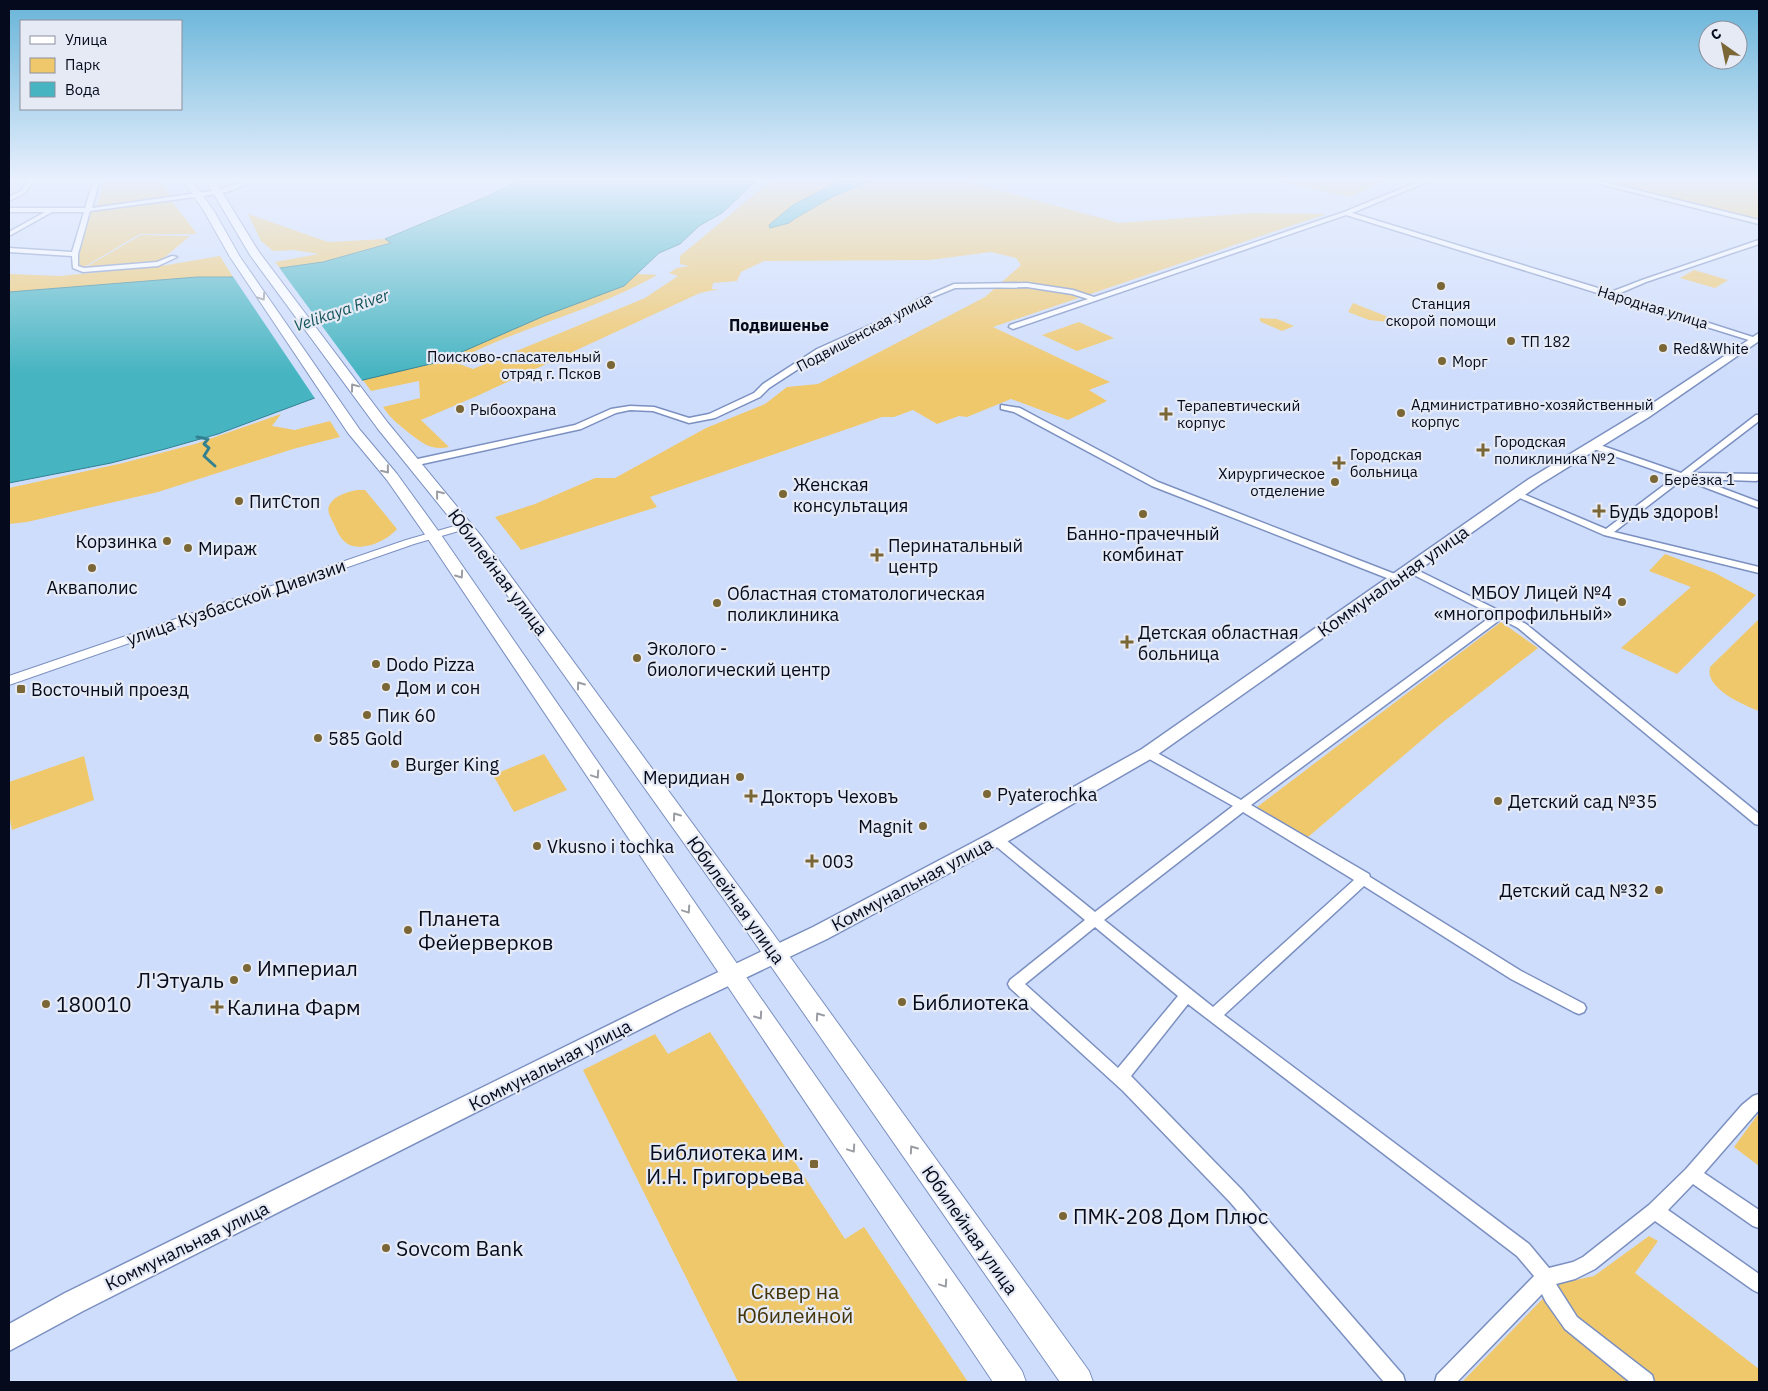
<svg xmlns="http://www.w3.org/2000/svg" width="1768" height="1391" viewBox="0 0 1768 1391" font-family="'IBM Plex Sans',sans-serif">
<rect width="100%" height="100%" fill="#cfddfc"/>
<!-- green -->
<g fill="#f0c86c">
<path d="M104 179H161L171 197 97 207Z"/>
<path d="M773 179H959L1119 223 1252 213 1326 214 993 327 1110 382 1089 390 1107 401 1068 420 1011 399 967 417 959 416 937 424 913 410 894 417H882L650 497 657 507 521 550 495 517 535 504 595 478H615L706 428 765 404 787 387 818 384 985 297 1021 265 1016 258 991 252 930 260 764 261 741 272 737 281 713 283 712 289H719L700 293 477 396 421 420 449 447C431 451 422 443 409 433 397 423 392 420 383 407L420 398 419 381 371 391 363 380 439 362 544 316 624 286 637 274 657 275C593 312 518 327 454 362L473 369 645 298 678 276 669 273 677 268 689 266 680 264V256Z"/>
<path d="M1266 179H1383L1386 180 1351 197Z"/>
<path d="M1591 179H1759V220Z"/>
<path d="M171 200 197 234H140L84 267 75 266 90 211Z"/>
<path d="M248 214 328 242 385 239 392 243 323 262 280 268 275 262 319 254 293 250 273 251 261 241Z"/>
<path d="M141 235 190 236 158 263 86 267Z"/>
<path d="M220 256 233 277H197L9 292V274L60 276 161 266Z"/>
<path d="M1694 270 1728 280 1715 288 1680 278Z"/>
<path d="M1353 303 1406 324 1369 320 1348 312Z"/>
<path d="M1261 318 1277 319 1294 326 1282 331 1261 322 1259 319Z"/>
<path d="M1079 322 1114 338 1077 351 1042 335Z"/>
<path d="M281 414 272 426 295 430 330 421 340 437 293 449 158 492 27 522 9 524V488L123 463 195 444Z"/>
<path d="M357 490H365L397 529C387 541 359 554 345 542 339 537 336 528 333 522 330 516 326 510 330 504 335 495 348 492 357 490Z"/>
<path d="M1665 554 1715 573 1756 595 1677 674 1621 648 1691 587 1649 571Z"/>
<path d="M1759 619V711C1743 705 1704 688 1710 667Z"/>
<path d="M1501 622 1538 648 1443 722 1308 837 1257 807Z"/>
<path d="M544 754 567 790 514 812 493 775Z"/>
<path d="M84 756 94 800 12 830 9 815V782Z"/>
<path d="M710 1032 845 1239 864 1227 968 1382H738L583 1070 655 1034 668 1054Z"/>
<path d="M1759 1113V1166L1734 1147Z"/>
<path d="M1649 1236 1658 1241 1635 1273 1759 1369V1382H1462L1557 1284 1594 1276Z"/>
</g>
<!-- water -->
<g fill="#46b4c1" stroke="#328190">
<path d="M521 179H758L722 213 699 226 680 244 659 253 624 286 544 316 439 362 363 380 218 434 165 449 111 463 9 483V292L197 277H233L280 268 323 262 391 243 385 239 488 196Z"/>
<path d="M843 179H874L832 197 794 219 789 223 770 228 769 225 793 205Z"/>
</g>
<!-- pier -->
<path fill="#cfddfc" d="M278 266 364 383 316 400 232 275Z"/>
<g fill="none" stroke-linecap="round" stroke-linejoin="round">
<!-- stream -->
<path stroke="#328190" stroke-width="3" d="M197 437 208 439 204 444 209 448 204 456 215 466"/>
<defs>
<g id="minor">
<path d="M29 179H35L25 193 9 201V197L21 191Z"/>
<path d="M94 179H100L92 208 218 190 249 179H258L233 190 218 194 90 211 78 254V266L84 268 157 262 172 256 177 257 158 266 83 272 73 268 72 256 9 252V248L72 252 84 212H52L9 236V232L45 212H9V208H85Z"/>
<path d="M1425 179H1434L1352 213 1611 292 1642 280 1759 240V244L1646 282 1618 294 1759 339 1752 341 1346 215 1013 329 1009 327 1010 325 1088 299 1072 294 1027 287 955 288 923 301 894 321 823 353 769 388 760 397 715 418 689 423 653 411 630 410 616 413 581 429 413 466 409 463 413 460 575 425 611 409 630 406 654 407 689 418 709 414 754 393 763 384 817 349 888 317 919 299 954 284 1027 283 1073 290 1094 297 1344 212Z"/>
<path d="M1580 179H1592L1759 220V224Z"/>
<path d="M1001 405 1020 408 1158 482 1400 576 1401 578 1396 581 1392 580 1152 486 1014 412 1001 409Z"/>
<path d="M1756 415H1759V421L1691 473 1759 474V480L1756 481 1698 479 1759 502V508L1683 479 1614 532 1759 567V573L1604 535 1513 495 1515 493H1521L1606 529 1675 477 1591 448V444H1597L1681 473Z"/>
<path d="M1409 566 1526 624 1759 814V825L1755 824 1518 628 1501 619 1251 805 1369 874 1370 877 1521 971 1584 1004 1586 1008 1584 1012 1579 1014 1574 1012 1511 979 1364 886 1224 1015 1529 1244 1549 1268 1573 1262 1583 1257 1649 1205 1686 1169 1742 1105 1753 1096 1759 1094V1110L1704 1173 1759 1210V1228L1753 1226 1693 1184 1668 1210 1759 1274V1293L1753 1290 1655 1221 1595 1269 1575 1279 1556 1284 1577 1317 1652 1375 1654 1382H1630L1565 1329 1546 1302 1542 1294 1457 1382H1435L1437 1375 1534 1276 1517 1256 1188 1004 1131 1076 1242 1190 1403 1375 1405 1382H1384L1230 1202 1123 1091 1010 988 1008 984 1010 980 1085 920 991 842 990 839 991 836H1001L1095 912 1233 806 1144 756 1142 753 1144 750H1152L1241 800 1493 615 1406 571 1404 569 1406 567ZM1243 812 1354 880 1213 1007 1104 920ZM1095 927 1178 996 1118 1068 1025 984Z"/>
</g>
<path id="tertiary" d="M465 523 469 524 471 526 469 528 414 544 9 685V676L406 540Z"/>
<path id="secondary" d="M1759 333V341L1649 417 1539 485 1154 757 1003 844 827 939 680 1009 83 1311 9 1351V1324L65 1293 666 997 813 927 989 834 1142 749 1529 479 1641 411Z"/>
<g id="trunk">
<path d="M182 179H191L214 211 240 257 360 430 397 474 439 532 760 997 1022 1371 1026 1382H993L426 536 387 480 348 433 230 257 204 211Z"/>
<path d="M205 179H214L259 252 388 423 482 537 764 921 1089 1371 1093 1382H1060L748 933 470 543 378 429 250 255Z"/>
</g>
</defs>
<!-- minor casing -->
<use href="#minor" stroke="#7b90c0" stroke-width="3"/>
<!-- tertiary casing -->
<use href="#tertiary" stroke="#7b90c0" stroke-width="2"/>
<!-- secondary casing -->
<use href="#secondary" stroke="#7b90c0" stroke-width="3"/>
<!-- trunk casing -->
<use href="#trunk" stroke="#7b90c0" stroke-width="2"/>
<!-- minor -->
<use href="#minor" fill="#fff" fill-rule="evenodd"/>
<!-- tertiary -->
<use href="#tertiary" fill="#fff" fill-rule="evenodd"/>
<!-- secondary -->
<use href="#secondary" fill="#fff" fill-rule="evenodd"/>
<!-- trunk -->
<use href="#trunk" fill="#fff" fill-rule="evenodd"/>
</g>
<!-- one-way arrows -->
<defs><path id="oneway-chevron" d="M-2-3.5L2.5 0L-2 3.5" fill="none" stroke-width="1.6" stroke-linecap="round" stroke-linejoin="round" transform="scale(1.25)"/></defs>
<g stroke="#9b9da4">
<use href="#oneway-chevron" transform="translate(262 297) rotate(56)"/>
<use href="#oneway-chevron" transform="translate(354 387) rotate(-127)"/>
<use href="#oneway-chevron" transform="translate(386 470) rotate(51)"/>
<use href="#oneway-chevron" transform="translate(439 494) rotate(-129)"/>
<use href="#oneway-chevron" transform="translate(460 575) rotate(55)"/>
<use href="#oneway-chevron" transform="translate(580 685) rotate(-126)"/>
<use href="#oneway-chevron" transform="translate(596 775) rotate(56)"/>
<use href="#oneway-chevron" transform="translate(676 816) rotate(-126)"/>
<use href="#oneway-chevron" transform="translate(687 910) rotate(56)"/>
<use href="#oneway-chevron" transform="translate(759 1016) rotate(55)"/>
<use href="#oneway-chevron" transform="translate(819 1016) rotate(-125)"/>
<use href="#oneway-chevron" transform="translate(852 1149) rotate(56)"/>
<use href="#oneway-chevron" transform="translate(913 1149) rotate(-125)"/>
<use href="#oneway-chevron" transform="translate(944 1284) rotate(56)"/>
</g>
<!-- sky -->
<linearGradient id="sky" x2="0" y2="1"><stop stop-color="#67b4d8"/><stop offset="0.48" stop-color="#e9f0fe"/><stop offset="1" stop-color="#e9f0fe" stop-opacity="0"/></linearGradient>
<rect width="1768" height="374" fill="url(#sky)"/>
<!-- markers -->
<g fill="#7b6635" stroke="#e5eaf5" stroke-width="2">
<circle cx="1441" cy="286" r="5"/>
<circle cx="1511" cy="341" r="5"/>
<circle cx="1663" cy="348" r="5"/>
<circle cx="1442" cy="361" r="5"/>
<circle cx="611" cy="365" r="5"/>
<circle cx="460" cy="409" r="5"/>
<circle cx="1401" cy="413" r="5"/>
<path d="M1163.5 406.5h5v5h5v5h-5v5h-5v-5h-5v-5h5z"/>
<path d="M1480.5 442.5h5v5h5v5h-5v5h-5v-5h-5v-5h5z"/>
<path d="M1336.5 455.5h5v5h5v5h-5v5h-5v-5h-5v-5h5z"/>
<circle cx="1654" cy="479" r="5"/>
<circle cx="1335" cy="482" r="5"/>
<circle cx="783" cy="494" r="5"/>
<circle cx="239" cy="501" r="5"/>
<path d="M1596.5 503.5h5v5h5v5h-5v5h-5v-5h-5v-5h5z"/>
<circle cx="1143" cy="514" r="5"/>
<circle cx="167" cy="541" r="5"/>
<circle cx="188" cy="548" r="5"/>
<path d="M874.5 547.5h5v5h5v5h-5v5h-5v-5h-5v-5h5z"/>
<circle cx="92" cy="568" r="5"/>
<circle cx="1622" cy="602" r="5"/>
<circle cx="717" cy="603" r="5"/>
<path d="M1124.5 634.5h5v5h5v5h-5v5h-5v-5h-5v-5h5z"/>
<circle cx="637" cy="658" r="5"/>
<circle cx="376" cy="664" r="5"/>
<circle cx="386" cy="687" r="5"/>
<rect x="16" y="684" width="10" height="10" rx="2.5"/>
<circle cx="367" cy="715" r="5"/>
<circle cx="318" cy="738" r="5"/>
<circle cx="395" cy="764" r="5"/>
<circle cx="740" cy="777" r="5"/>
<circle cx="987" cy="794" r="5"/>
<path d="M748.5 788.5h5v5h5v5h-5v5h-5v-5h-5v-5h5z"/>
<circle cx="1498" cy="801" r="5"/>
<circle cx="923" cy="826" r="5"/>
<circle cx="537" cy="846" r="5"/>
<path d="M809.5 853.5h5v5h5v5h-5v5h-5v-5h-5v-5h5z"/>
<circle cx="1659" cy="890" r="5"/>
<circle cx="408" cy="930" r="5"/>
<circle cx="247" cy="968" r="5"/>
<circle cx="234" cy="980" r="5"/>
<circle cx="902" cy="1002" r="5"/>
<circle cx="46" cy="1004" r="5"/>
<path d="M214.5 999.5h5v5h5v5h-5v5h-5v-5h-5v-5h5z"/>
<rect x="809" y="1159" width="10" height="10" rx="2.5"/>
<circle cx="1063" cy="1216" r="5"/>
<circle cx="386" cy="1248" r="5"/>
</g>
<g text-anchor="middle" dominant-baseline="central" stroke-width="4.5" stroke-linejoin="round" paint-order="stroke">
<!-- far-poi labels -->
<g font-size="15" fill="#050a1c" stroke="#e5eaf5" text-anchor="start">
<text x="1441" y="303" text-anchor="middle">Станция<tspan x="1441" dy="17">скорой помощи</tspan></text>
<text x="1521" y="341">ТП 182</text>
<text x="1673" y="348">Red&amp;White</text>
<text x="601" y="356" text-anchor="end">Поисково-спасательный<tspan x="601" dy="17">отряд г. Псков</tspan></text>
<text x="1452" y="361">Морг</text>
<text x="1411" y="404">Административно-хозяйственный<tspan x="1411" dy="17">корпус</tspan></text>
<text x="1177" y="405">Терапевтический<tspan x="1177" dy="17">корпус</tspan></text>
<text x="470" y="409">Рыбоохрана</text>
<text x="1494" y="441">Городская<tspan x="1494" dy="17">поликлиника №2</tspan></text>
<text x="1350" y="454">Городская<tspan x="1350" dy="17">больница</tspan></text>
<text x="1325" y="473" text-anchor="end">Хирургическое<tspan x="1325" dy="17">отделение</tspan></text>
<text x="1664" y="479">Берёзка 1</text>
</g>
<!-- far-street labels -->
<g font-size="15" fill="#050a1c" stroke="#e5eaf5">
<text transform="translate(1653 307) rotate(17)">Народная улица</text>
<text transform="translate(864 332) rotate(-28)">Подвишенская улица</text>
</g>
<!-- far-water labels -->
<g font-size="16" font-style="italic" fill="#14535a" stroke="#e5eaf5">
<text transform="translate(341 310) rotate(-19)">Velikaya River</text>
</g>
<!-- far-neighbourhood labels -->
<g font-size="16" font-weight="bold" fill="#050a1c" stroke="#e5eaf5">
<text x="779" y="325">Подвишенье</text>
</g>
<!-- poi labels -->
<g font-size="18" fill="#050a1c" stroke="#e5eaf5" text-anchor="start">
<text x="793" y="484">Женская<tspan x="793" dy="21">консультация</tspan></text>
<text x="249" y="501">ПитСтоп</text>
<text x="1609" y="511">Будь здоров!</text>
<text x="1143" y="533" text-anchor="middle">Банно-прачечный<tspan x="1143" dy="21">комбинат</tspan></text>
<text x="157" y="541" text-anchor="end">Корзинка</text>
<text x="888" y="545">Перинатальный<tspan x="888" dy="21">центр</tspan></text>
<text x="198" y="548">Мираж</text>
<text x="92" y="587" text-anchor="middle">Акваполис</text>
<text x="1612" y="592" text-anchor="end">МБОУ Лицей №4<tspan x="1612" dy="21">«многопрофильный»</tspan></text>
<text x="727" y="593">Областная стоматологическая<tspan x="727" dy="21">поликлиника</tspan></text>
<text x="1138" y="632">Детская областная<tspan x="1138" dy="21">больница</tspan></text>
<text x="647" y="648">Эколого -<tspan x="647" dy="21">биологический центр</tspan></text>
<text x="386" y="664">Dodo Pizza</text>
<text x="396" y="687">Дом и сон</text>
<text x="31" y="689">Восточный проезд</text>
<text x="377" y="715">Пик 60</text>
<text x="328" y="738">585 Gold</text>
<text x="405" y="764">Burger King</text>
<text x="730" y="777" text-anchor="end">Меридиан</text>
<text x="997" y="794">Pyaterochka</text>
<text x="761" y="796">Докторъ Чеховъ</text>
<text x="1508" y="801">Детский сад №35</text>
<text x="913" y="826" text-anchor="end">Magnit</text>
<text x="547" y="846">Vkusno i tochka</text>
<text x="822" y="861">003</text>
<text x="1649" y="890" text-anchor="end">Детский сад №32</text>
</g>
<!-- street labels -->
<g font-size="18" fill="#050a1c" stroke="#e5eaf5">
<text transform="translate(498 572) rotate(53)">Юбилейная улица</text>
<text transform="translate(1393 581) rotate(-35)">Коммунальная улица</text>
<text transform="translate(236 602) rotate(-19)">улица Кузбасской Дивизии</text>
<text transform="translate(912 884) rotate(-28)">Коммунальная улица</text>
<text transform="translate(736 900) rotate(54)">Юбилейная улица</text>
<text transform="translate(550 1065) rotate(-27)">Коммунальная улица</text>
<text transform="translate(970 1230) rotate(55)">Юбилейная улица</text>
<text transform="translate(187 1246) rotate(-26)">Коммунальная улица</text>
</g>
<!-- near-poi labels -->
<g font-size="21" fill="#050a1c" stroke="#e5eaf5" text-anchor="start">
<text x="418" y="918">Планета<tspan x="418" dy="24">Фейерверков</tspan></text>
<text x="257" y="968">Империал</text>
<text x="224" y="980" text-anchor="end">Л'Этуаль</text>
<text x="912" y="1002">Библиотека</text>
<text x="56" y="1004">180010</text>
<text x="227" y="1007">Калина Фарм</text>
<text x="804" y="1152" text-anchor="end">Библиотека им.<tspan x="804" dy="24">И.Н. Григорьева</tspan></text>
<text x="1073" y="1216">ПМК-208 Дом Плюс</text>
<text x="396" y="1248">Sovcom Bank</text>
</g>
<!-- near-park labels -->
<g font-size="21" fill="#433307" stroke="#e5eaf5">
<text x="795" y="1291">Сквер на<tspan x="795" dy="24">Юбилейной</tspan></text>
</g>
</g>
<!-- border -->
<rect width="1768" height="1391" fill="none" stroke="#050a1c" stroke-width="20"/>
<!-- legend -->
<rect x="20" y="20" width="162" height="90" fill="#e5eaf5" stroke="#8b909e"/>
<rect x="30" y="36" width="25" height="8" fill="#ffffff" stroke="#8b909e"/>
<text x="65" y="45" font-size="15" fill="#050a1c">Улица</text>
<rect x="30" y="58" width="25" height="15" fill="#f0c86c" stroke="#8b909e"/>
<text x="65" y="70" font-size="15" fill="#050a1c">Парк</text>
<rect x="30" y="82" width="25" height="15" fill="#46b4c1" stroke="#8b909e"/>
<text x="65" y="95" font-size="15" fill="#050a1c">Вода</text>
<!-- north arrow -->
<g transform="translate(1723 45) rotate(327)"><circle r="24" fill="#e5eaf5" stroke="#8b909e"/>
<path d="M0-4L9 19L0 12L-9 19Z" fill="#7b6635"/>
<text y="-8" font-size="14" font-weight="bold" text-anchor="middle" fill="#050a1c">С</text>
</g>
</svg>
